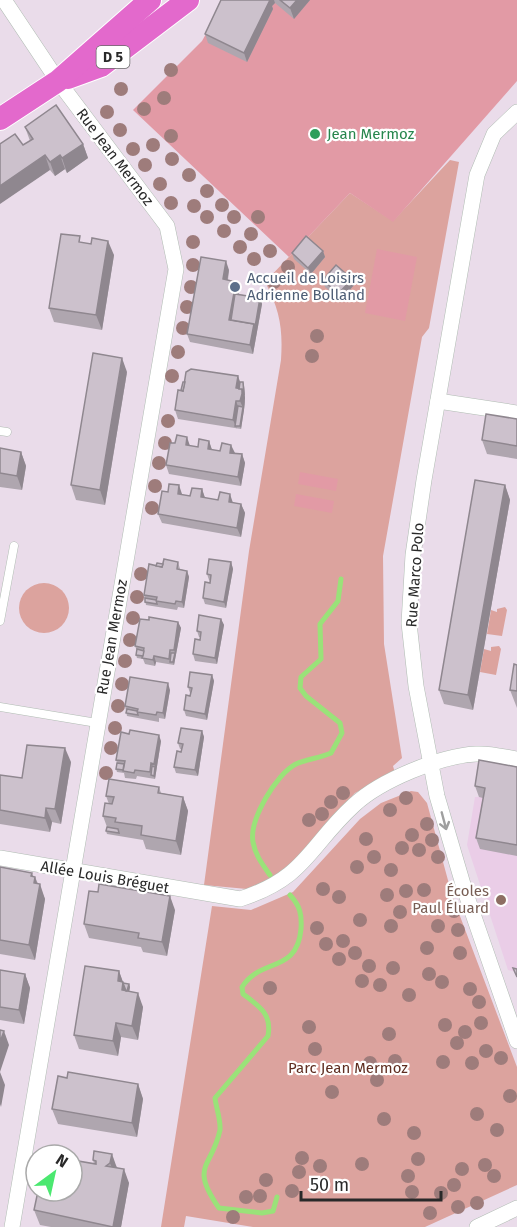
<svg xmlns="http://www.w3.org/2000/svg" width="517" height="1227" viewBox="0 0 517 1227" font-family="'Fira Sans',sans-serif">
<rect width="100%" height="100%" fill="#eadcea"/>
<!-- education -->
<path fill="#eacde7" d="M517 777V972L508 970 467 845 475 797H478Z"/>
<!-- green -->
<g fill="#dca39e">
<path d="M450 160 459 162 429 328 422 337 383 556 384 644 402 758 393 766 395 773 355 793 291 864 269 880 247 889 204 885 249 551 281 360C283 329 280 310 265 282L350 193 393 221Z"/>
<circle cx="44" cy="608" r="25"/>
<path d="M505 607 507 610 502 636 487 634 491 610 497 612V609Z"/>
<path d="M499 646 501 649 496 675 480 672 484 649 491 651V647Z"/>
<path d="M411 791 418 792 427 803 452 895 517 1067V1185L425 1227H253L186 1216 184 1227H161L212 906 251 910 293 892 360 819 381 803Z"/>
</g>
<!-- pitch -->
<g fill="#e29aa5">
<path d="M225 0H517V81L393 222 350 193 289 257 133 110 202 41Z"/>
<path d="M377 249 417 257 405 321 365 313Z"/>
<path d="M300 472 338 479 336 491 298 484Z"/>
<path d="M296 494 334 501 332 513 294 506Z"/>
</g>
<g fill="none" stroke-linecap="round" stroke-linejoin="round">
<!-- stream -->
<g stroke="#9ae279" stroke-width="5">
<path d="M270 875C263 865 255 855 253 842 249 820 276 774 296 764 307 759 320 758 331 753L342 733 340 723 306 696 300 688 301 677 321 659 320 624 338 601 341 579"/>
<path d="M277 1197 273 1211 262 1213 219 1208C189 1165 212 1168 220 1130 221 1121 216 1107 215 1098L268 1036C272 1014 260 1007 243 994L242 987C261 957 297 974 301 929 302 914 300 906 290 895"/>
</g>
<defs>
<g id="lane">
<path d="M0 431 7 432"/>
<path d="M0 621 14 546"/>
<path d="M0 707 97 723"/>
</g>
<g id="street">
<path d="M4 0 58 81 167 226 176 269 12 1227"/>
<path d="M517 112 494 134 477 175 424 480 413 555 409 623 416 686 437 796 465 891 517 1041"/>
<path d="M438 401 517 413"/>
<path d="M0 858 240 899C306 878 309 846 354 805 381 780 440 756 476 754 490 753 504 757 517 759"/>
<path d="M477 1227 517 1208"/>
</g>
<g id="primary">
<path d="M68 78 101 66 188 0"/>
<path d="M0 119 58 81 150 0"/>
</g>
</defs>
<!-- lane casing -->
<use href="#lane" stroke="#b0bcb3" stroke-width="9"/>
<!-- street casing -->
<use href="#street" stroke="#b0bcb3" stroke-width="16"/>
<!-- primary casing -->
<use href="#primary" stroke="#fff" stroke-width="24"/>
<!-- lane -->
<use href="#lane" stroke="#fff" stroke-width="8"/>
<!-- street -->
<use href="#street" stroke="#fff" stroke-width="15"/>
<!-- primary -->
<use href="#primary" stroke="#e369cc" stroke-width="22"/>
</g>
<!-- trees -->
<g fill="#9e7c7b">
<circle cx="171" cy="70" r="7"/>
<circle cx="121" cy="89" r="7"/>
<circle cx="164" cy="98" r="7"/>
<circle cx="144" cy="109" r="7"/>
<circle cx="107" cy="112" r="7"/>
<circle cx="120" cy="130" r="7"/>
<circle cx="171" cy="136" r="7"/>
<circle cx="153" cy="145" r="7"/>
<circle cx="133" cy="149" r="7"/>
<circle cx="172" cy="159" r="7"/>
<circle cx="145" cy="165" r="7"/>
<circle cx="189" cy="175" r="7"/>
<circle cx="160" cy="184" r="7"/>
<circle cx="207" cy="191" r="7"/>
<circle cx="171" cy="203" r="7"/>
<circle cx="222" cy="205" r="7"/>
<circle cx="194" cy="206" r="7"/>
<circle cx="207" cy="217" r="7"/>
<circle cx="234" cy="217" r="7"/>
<circle cx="258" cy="217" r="7"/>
<circle cx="224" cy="231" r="7"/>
<circle cx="251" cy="234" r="7"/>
<circle cx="193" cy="242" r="7"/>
<circle cx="240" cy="247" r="7"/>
<circle cx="270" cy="251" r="7"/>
<circle cx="254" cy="259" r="7"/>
<circle cx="193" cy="265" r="7"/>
<circle cx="288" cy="267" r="7"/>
<circle cx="274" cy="282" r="7"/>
<circle cx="191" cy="287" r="7"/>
<circle cx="187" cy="307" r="7"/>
<circle cx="183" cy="328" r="7"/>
<circle cx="317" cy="336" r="7"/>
<circle cx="178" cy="352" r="7"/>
<circle cx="312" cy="356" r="7"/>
<circle cx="172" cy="376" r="7"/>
<circle cx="168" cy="421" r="7"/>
<circle cx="165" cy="443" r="7"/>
<circle cx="159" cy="463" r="7"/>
<circle cx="155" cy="486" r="7"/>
<circle cx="152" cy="508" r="7"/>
<circle cx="141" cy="574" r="7"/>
<circle cx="137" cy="597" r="7"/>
<circle cx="133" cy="618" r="7"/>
<circle cx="130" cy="640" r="7"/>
<circle cx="125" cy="661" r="7"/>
<circle cx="122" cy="684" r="7"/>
<circle cx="118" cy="706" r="7"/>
<circle cx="115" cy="728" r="7"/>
<circle cx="111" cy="748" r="7"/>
<circle cx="106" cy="773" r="7"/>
<circle cx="343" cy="793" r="7"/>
<circle cx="406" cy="798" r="7"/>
<circle cx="331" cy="802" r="7"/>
<circle cx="390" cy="810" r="7"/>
<circle cx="322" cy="814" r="7"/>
<circle cx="309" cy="820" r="7"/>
<circle cx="427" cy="824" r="7"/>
<circle cx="412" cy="835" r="7"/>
<circle cx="366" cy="839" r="7"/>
<circle cx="432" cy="840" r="7"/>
<circle cx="402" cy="848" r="7"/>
<circle cx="419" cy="850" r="7"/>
<circle cx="374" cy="857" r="7"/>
<circle cx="438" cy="857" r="7"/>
<circle cx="357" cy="867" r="7"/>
<circle cx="391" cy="870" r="7"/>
<circle cx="323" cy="889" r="7"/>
<circle cx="424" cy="890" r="7"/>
<circle cx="406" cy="891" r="7"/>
<circle cx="387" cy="895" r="7"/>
<circle cx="339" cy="897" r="7"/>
<circle cx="454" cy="911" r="7"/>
<circle cx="400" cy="912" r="7"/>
<circle cx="360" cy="920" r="7"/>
<circle cx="391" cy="926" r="7"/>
<circle cx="438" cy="926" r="7"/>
<circle cx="317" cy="928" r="7"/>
<circle cx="458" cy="930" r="7"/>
<circle cx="343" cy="941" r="7"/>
<circle cx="326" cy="944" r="7"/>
<circle cx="427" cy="948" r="7"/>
<circle cx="355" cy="953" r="7"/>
<circle cx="460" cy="953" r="7"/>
<circle cx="339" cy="959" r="7"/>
<circle cx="369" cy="966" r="7"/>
<circle cx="393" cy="968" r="7"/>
<circle cx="429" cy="974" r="7"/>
<circle cx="362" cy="981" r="7"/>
<circle cx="442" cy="982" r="7"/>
<circle cx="380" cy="985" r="7"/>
<circle cx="270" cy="988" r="7"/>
<circle cx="470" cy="989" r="7"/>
<circle cx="409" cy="995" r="7"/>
<circle cx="479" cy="1002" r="7"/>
<circle cx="481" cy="1023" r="7"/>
<circle cx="445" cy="1025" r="7"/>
<circle cx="309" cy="1027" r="7"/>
<circle cx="465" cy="1032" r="7"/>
<circle cx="389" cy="1034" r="7"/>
<circle cx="457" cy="1043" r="7"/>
<circle cx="315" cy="1049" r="7"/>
<circle cx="486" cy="1051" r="7"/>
<circle cx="501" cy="1058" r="7"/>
<circle cx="395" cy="1061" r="7"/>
<circle cx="443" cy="1062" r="7"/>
<circle cx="370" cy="1063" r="7"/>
<circle cx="472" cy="1063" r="7"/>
<circle cx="377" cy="1080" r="7"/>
<circle cx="332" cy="1092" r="7"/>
<circle cx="510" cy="1096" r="7"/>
<circle cx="477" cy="1114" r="7"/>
<circle cx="384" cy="1119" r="7"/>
<circle cx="497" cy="1130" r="7"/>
<circle cx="414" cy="1133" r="7"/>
<circle cx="302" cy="1158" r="7"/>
<circle cx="418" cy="1159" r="7"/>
<circle cx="362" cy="1164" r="7"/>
<circle cx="485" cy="1165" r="7"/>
<circle cx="320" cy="1166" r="7"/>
<circle cx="462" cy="1169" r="7"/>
<circle cx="299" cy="1172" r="7"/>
<circle cx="408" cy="1176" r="7"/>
<circle cx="494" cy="1176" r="7"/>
<circle cx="266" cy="1180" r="7"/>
<circle cx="454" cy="1185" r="7"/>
<circle cx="292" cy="1191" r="7"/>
<circle cx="412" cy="1192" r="7"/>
<circle cx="441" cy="1193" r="7"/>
<circle cx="260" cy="1196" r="7"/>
<circle cx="246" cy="1197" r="7"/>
<circle cx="477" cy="1203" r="7"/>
<circle cx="458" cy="1207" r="7"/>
<circle cx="430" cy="1213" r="7"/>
<circle cx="233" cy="1217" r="7"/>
</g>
<!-- wall -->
<g fill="#afa6af">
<path d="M221 0H310L294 19 275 3 272 6 273 9 247 62 208 43 205 34Z"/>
<path d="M25 127 83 144 88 158 67 173 65 169 55 176 50 170 23 145 30 141Z"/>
<path d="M82 243 91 244 114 255 102 330 54 322 49 308Z"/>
<path d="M323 251 325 257 311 274 294 259 292 253Z"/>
<path d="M229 270 228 280 236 282 239 291 238 294 260 298 262 304 253 354 190 342 187 334Z"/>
<path d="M352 279 354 285 341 300 325 287 323 280Z"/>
<path d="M127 372 105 505 76 500 71 485Z"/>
<path d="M238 376 240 382H243L244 385 245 403 241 429 178 419 175 410 181 390Z"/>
<path d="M517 419V459L487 454 482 440Z"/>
<path d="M209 441 212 450 242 454 245 463 241 486 169 474 166 465 175 443 198 447Z"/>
<path d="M0 448 21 452 26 466 22 490 0 487Z"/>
<path d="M505 485 510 500 473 710 444 704 439 690Z"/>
<path d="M202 489 205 498 241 504 245 513 241 537 162 523 158 514 182 495 190 496Z"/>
<path d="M178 562 180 569 187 571 189 577 184 608 178 607 177 610 146 605 144 595 156 566Z"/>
<path d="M231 562 233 569 226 608 205 604 203 598 210 581 209 580 207 574Z"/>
<path d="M221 619 224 625 217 664 195 661 193 654 201 637H199L197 631Z"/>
<path d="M149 620 178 622 181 628 174 665 156 662 155 666 145 664 143 659 137 658 136 655 137 651 135 646Z"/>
<path d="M517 665V708L510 690Z"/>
<path d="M212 675 214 681 207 720 186 716 184 710 191 693H190L188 687Z"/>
<path d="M170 690 165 719 159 718V722L127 716 125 706Z"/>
<path d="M202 731 204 737 198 776 176 773 174 767 182 749H180L178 743Z"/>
<path d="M161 741 155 779 137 776 136 779 125 778 124 773 117 772 116 769 117 763 116 760Z"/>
<path d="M71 762 61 824 52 822 50 832 0 824V775L22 778Z"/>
<path d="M517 767V856L480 849 476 838 483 798 479 797 475 786Z"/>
<path d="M159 787 161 793 183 797 188 811 181 855 146 849 143 840 107 834 106 831 107 827 103 816 109 804 106 796Z"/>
<path d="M0 867 35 877 45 899 35 960 0 954Z"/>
<path d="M175 910 167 956 143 952 141 947 89 938 84 924Z"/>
<path d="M0 970 25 974 30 988 24 1024 0 1020Z"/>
<path d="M119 971 123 983 129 984 130 987 129 991 143 1007 138 1040 121 1037 118 1056 79 1049 74 1035Z"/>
<path d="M67 1078 138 1084 143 1099 137 1137 58 1124 52 1109Z"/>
<path d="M94 1151 117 1167 129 1183 121 1227H51L40 1225 34 1210 94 1164 93 1160Z"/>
</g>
<!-- shaded-wall -->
<g fill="#8f878f">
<path d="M269 0H274L275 3 272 6 273 9 247 62 244 53Z"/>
<path d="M297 0H310L294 19 290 8Z"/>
<path d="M83 144 88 158 67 173 62 158Z"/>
<path d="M45 155 50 170 0 204V186Z"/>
<path d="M60 155 65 169 55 176 50 162Z"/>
<path d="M108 241 114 255 102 330 96 315Z"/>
<path d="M323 251 325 257 311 274 308 268Z"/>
<path d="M226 261 229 270 226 288 223 279Z"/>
<path d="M352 279 354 285 341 300 338 294Z"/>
<path d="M236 282 239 291 233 323 229 320Z"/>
<path d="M260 298 262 304 253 354 250 345Z"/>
<path d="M122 358 127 372 105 505 100 490Z"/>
<path d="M238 376 241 385 240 394 236 388Z"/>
<path d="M243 382 244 385 245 398 244 410 240 401Z"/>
<path d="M236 401 239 409 235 426 237 429 233 420Z"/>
<path d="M243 407 244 410 241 429 240 426Z"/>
<path d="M187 437 190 446 186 445Z"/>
<path d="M209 441 212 450 208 449Z"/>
<path d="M231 445 235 453H230Z"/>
<path d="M21 452 26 466 22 490 17 476Z"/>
<path d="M242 454 245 463 241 486 238 477Z"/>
<path d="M179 485 182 494H178Z"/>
<path d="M505 485 510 500 473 710 468 695Z"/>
<path d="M202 489 205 498 201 497Z"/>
<path d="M230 494 233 503 232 511 229 502Z"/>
<path d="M241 504 245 513 241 537 237 528Z"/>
<path d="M231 562 233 569 226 608 224 602Z"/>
<path d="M187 571 189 577 184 608 182 602Z"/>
<path d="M221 619 224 625 217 664 215 658Z"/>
<path d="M178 622 181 628 174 665 173 662 175 653 174 650Z"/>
<path d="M154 656 156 662 155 666 153 660Z"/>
<path d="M212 675 214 681 207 720 205 714Z"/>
<path d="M168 683 170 690 165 719 163 713Z"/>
<path d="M202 731 204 737 198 776 195 770Z"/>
<path d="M159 735 161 741 155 779 154 776 155 767 154 764Z"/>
<path d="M65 748 71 762 61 824 55 809Z"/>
<path d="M183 797 188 811 181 855 176 841Z"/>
<path d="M46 808 52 822 50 832 45 818Z"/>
<path d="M32 873 34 880 35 877 39 889 40 884 45 899 35 960 29 945Z"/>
<path d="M170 896 175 910 167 956 162 942Z"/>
<path d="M119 971 127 993 129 984 130 987 127 1004 118 981Z"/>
<path d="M25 974 30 988 24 1024 19 1010Z"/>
<path d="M138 993 143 1007 138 1040 132 1026Z"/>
<path d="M116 1023 121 1037 118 1056 113 1041Z"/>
<path d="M4 1031 9 1045 0 1072V1042Z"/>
<path d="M0 1072 5 1085 1 1107 0 1104Z"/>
<path d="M138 1084 143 1099 137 1137 132 1123Z"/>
<path d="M112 1154 117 1168 115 1178 110 1163Z"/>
<path d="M124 1169 129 1183 121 1227H113Z"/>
</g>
<!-- building -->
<g fill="#ccc1cc" stroke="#8f878f" stroke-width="1.5">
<path d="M221 0H270L244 53 205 34Z"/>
<path d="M280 0H297L290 8Z"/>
<path d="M56 105 83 144 62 158 60 155 50 162 45 155 0 186V144L15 134 23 145 33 139 25 127Z"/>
<path d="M61 234 80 236 79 242 91 244 92 238 108 241 96 315 49 308Z"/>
<path d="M306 236 323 251 308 268 292 253Z"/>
<path d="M201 257 226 261 223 279 236 282 229 320 254 324 250 345 187 334Z"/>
<path d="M336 265 352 279 338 294 323 280Z"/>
<path d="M235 294 260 298 255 327 254 324 231 320Z"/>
<path d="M93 353 122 358 100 490 71 485Z"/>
<path d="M191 369 238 376 236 388 242 389V394L240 401H236L233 420 175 410 178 390 183 391 186 372Z"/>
<path d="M183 382H185L183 391 181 390Z"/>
<path d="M240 382H243L244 395 242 389H239Z"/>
<path d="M238 406 243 407 240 426H235Z"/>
<path d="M486 414 517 419V446L482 440Z"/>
<path d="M177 435 187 437 186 445 198 447 199 439 209 441 208 449 220 451 222 443 231 445 230 453 242 454 238 477 166 465 170 443H175Z"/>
<path d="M0 448 21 452 17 476 0 473Z"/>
<path d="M475 480 505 485 468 695 439 690Z"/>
<path d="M169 484 179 485 178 494 190 496 192 488 202 489 201 497 218 500 220 492 230 494 229 502 241 504 237 528 158 514 162 491 168 492Z"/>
<path d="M164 559 178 562 177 569 187 571 182 602 176 601 175 604 156 601 157 597 144 595 149 564 162 567Z"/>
<path d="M209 559 231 562 224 602 203 598 205 582 210 583 211 575 207 574Z"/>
<path d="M157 563 163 564 162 567 156 566Z"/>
<path d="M145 598 156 600 157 604 145 602Z"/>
<path d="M199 615 221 619 215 658 193 654 195 639 200 640 201 632 197 631Z"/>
<path d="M149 617 178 622 174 650H170L169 659 154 656 153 660 142 658 144 648 135 646 140 619 149 620Z"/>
<path d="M137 649 144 651 143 656 136 655Z"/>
<path d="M171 653H175L173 662H170Z"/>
<path d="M514 664 517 665V691L510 690Z"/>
<path d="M190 672 212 675 205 714 184 710 186 695 190 696 192 688 188 687Z"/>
<path d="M130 677 168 683 163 713 157 712 156 715 137 712 138 709 125 706Z"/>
<path d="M127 709 137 711 138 715 126 713Z"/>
<path d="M181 728 202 731 195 770 174 767 177 751 181 752 183 744 178 743Z"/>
<path d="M130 730 159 735 154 764 151 763 150 772 135 770 134 773 123 771 125 761 116 760 121 732 129 734Z"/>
<path d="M27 745 65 748 55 809 46 808 45 818 0 810V775L22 778Z"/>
<path d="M479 760 517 767V845L476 838 485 788 475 786Z"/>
<path d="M117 763 124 764 123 770 116 769Z"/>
<path d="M152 766 155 767 154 776 151 775Z"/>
<path d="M109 779 159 787 158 793 183 797 176 841 141 835 142 826 115 822 116 818 103 816 105 803 112 804 114 797 106 796Z"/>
<path d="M107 827 118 829 119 833 106 831Z"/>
<path d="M0 867 32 873 31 876 35 877 34 883 40 884 29 945 0 940Z"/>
<path d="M99 884 170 896 162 942 138 938 139 933 84 924 89 891 98 892Z"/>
<path d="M85 966 119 971 118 981 123 982 122 990 138 993 132 1026 116 1023 113 1041 74 1035Z"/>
<path d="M513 968 517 969V977Z"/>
<path d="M0 970 25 974 19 1010 0 1007Z"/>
<path d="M123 983 129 984 127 991H126Z"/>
<path d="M0 1030 4 1031 0 1042Z"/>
<path d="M68 1072 138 1084 132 1123 52 1109 58 1076 67 1078Z"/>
<path d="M94 1151 112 1154 110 1163 106 1166 124 1169 113 1227 34 1210 38 1191H72V1160L96 1164V1161L93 1160Z"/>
</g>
<!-- one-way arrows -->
<defs><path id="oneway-shaft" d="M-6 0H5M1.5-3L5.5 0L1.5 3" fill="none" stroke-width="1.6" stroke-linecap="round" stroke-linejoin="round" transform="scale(1.5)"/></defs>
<use stroke="#9f9f9f" href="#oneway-shaft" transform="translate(444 821) rotate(75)"/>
<!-- markers -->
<circle fill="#2e9e5b" stroke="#fff" stroke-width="2" cx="315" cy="134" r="6"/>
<circle fill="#5c6f8a" stroke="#fff" stroke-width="2" cx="235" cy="287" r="6"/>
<circle fill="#8d6e63" stroke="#fff" stroke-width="2" cx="501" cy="900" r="6"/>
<g text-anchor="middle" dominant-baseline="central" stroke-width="4.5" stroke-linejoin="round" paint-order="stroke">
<!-- shield labels -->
<rect fill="#fff" stroke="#696969" stroke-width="1.5" x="96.5" y="46" width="33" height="22" rx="4.5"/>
<g font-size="14" font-weight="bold" fill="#292929">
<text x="113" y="57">D 5</text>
</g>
<!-- leisure labels -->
<g font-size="15" fill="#27864d" stroke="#fff" text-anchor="start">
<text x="327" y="134">Jean Mermoz</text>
</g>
<!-- street labels -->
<g font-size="15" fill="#292929" stroke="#fff">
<text transform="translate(115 157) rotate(53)">Rue Jean Mermoz</text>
<text transform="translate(415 575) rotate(-86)">Rue Marco Polo</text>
<text transform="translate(112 637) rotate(-80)">Rue Jean Mermoz</text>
<text transform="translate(105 877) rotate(10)">Allée Louis Bréguet</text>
</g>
<!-- service labels -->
<g font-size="15" fill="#4e5e75" stroke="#fff" text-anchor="start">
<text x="247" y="278">Accueil de Loisirs<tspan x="247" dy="17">Adrienne Bolland</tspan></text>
</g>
<!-- education labels -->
<g font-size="15" fill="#785e54" stroke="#fff" text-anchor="end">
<text x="489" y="891">Écoles<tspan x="489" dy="17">Paul Éluard</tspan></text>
</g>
<!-- park labels -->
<g font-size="15" fill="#5f2e21" stroke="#fff">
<text x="348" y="1068">Parc Jean Mermoz</text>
</g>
</g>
<!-- north arrow -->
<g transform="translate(54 1173) rotate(33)"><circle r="28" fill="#ffffff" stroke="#a9a9a9" stroke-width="1.5"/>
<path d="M0-4.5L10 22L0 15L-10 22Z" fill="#4be870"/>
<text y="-9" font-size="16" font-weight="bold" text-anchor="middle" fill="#292929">N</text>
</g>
<!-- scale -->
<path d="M301 1191v9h140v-9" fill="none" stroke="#292929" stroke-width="3"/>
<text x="310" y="1191" font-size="18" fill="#292929" stroke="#ffffff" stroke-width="4.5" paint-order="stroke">50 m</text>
</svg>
